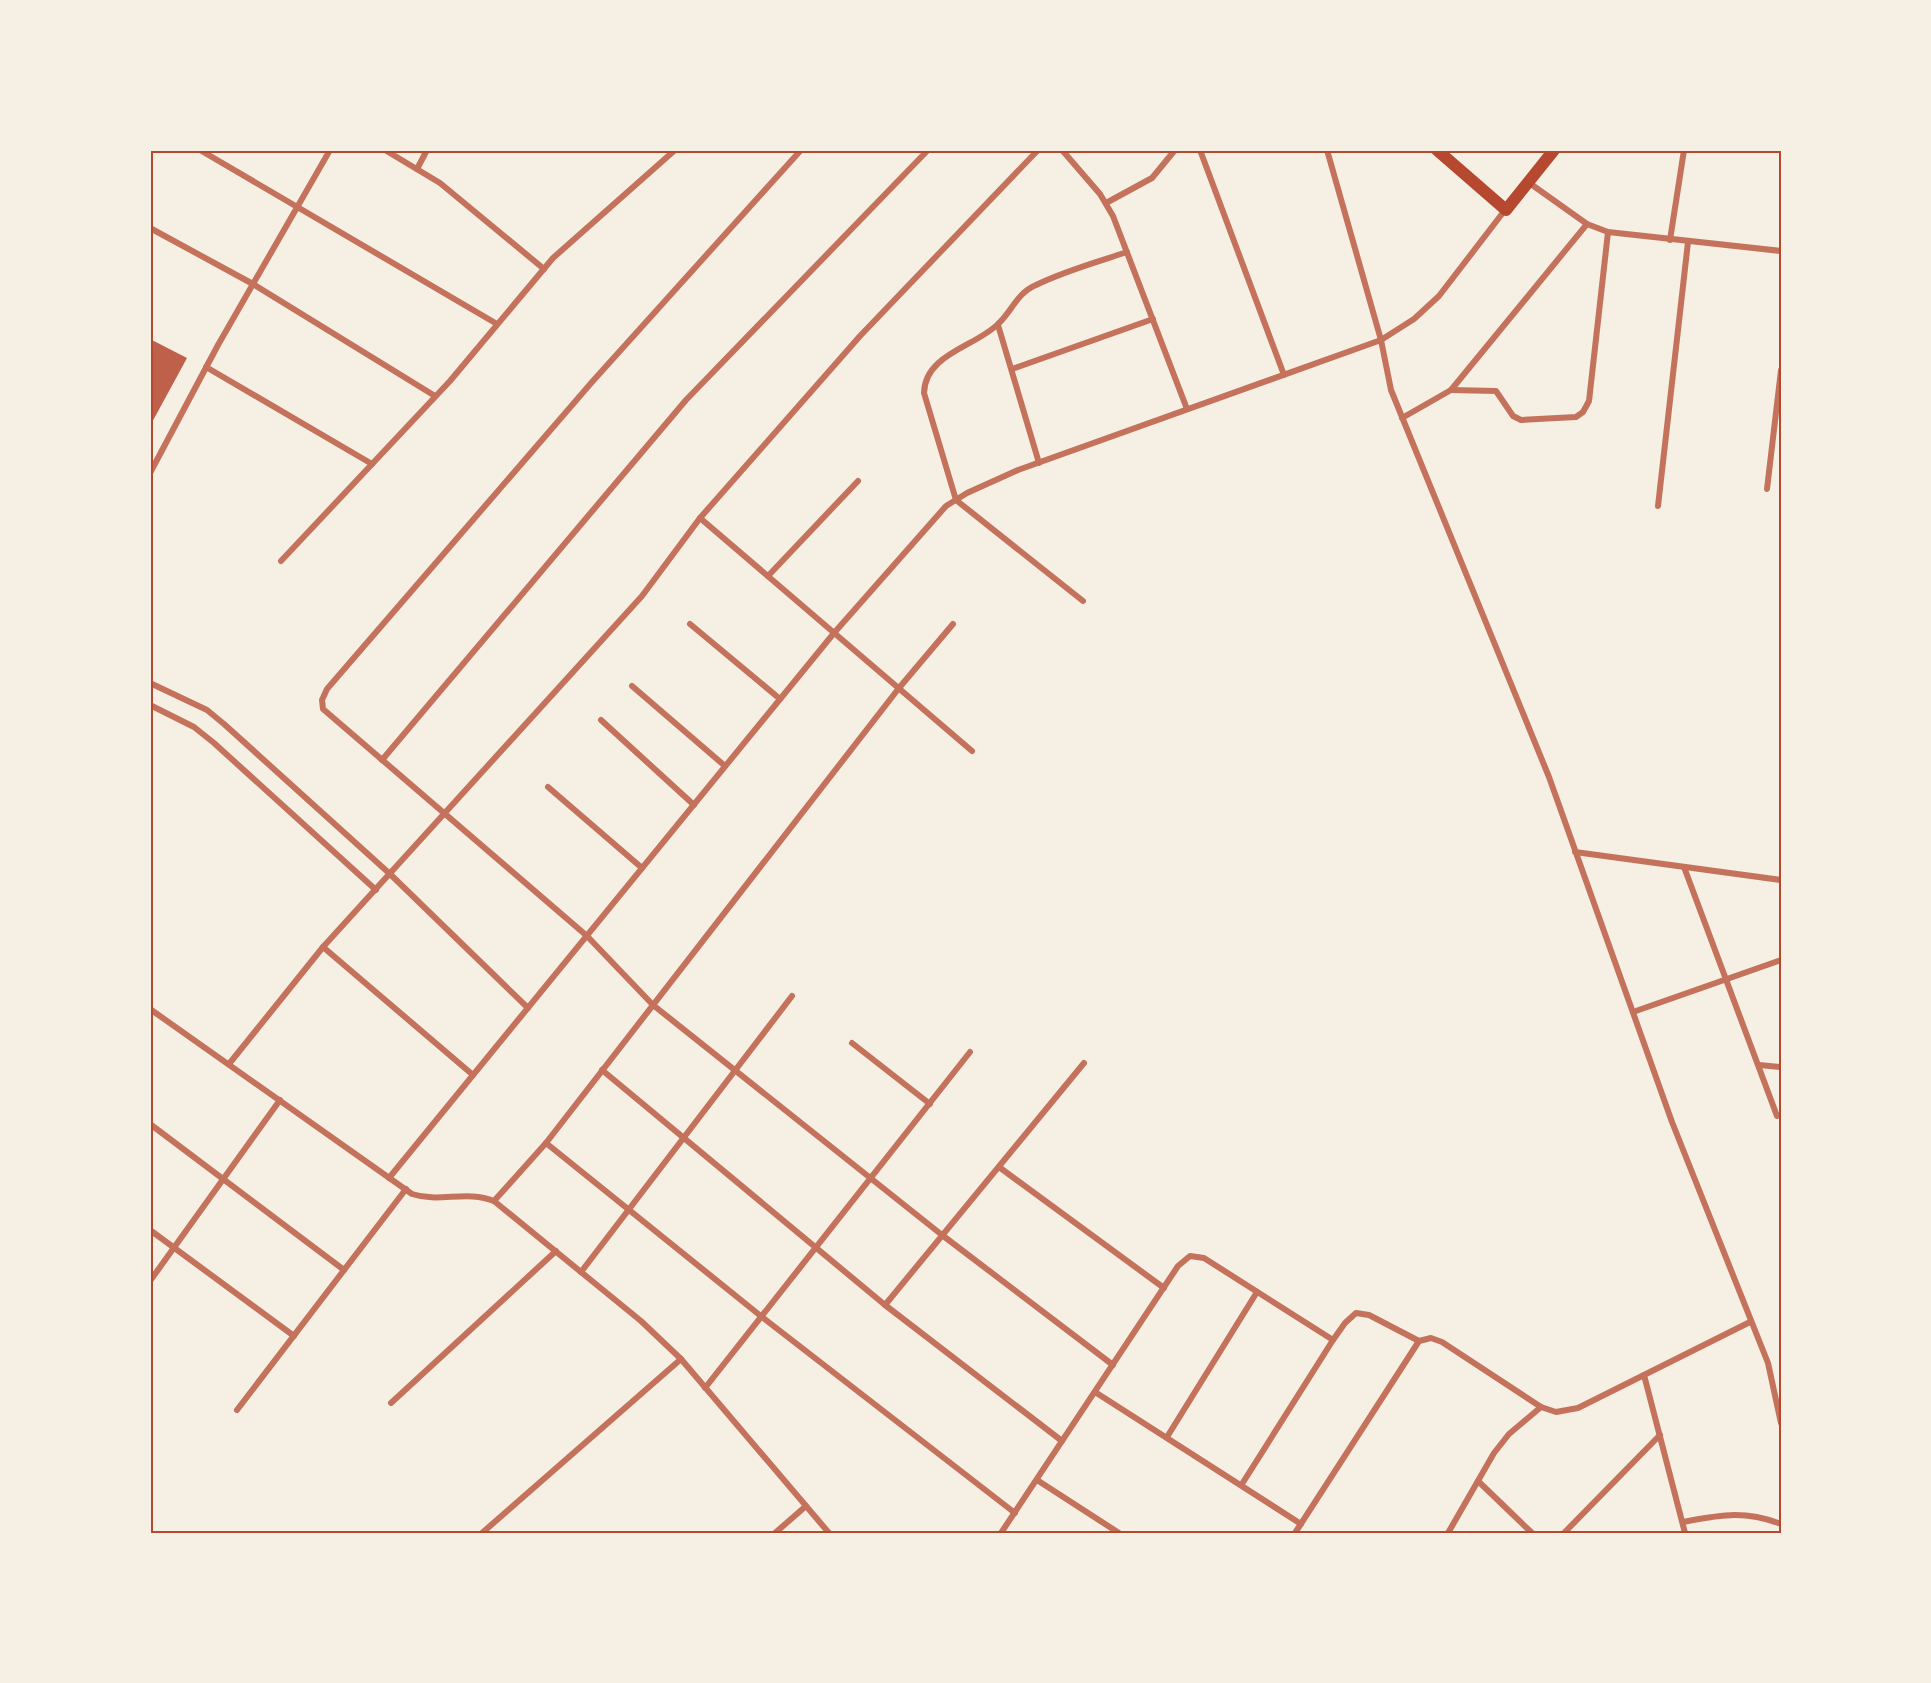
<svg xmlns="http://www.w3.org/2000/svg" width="1931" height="1683" viewBox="0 0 1931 1683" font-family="'Noto Sans',sans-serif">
<rect width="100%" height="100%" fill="#f6efe4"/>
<!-- building -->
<path fill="#bf614a" d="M150 339 187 358 150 426Z"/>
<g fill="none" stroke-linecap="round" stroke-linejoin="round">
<!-- minor -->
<g stroke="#c5725c" stroke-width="6">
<path d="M200 150 497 324"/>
<path d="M385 150 440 183 544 269"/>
<path d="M801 150 592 382 327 689 322 700 323 709 587 936 653 1005 942 1235 1113 1365"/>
<path d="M1062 150 1100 194 1113 216 1187 409"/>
<path d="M1200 150 1284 375"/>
<path d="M1327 150 1381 340 1391 390 1549 777 1672 1122 1768 1363 1781 1423"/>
<path d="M417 169 427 150"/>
<path d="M1528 182 1587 224 1608 232 1781 251"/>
<path d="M1106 203 1152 178 1175 150"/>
<path d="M150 228 253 284 435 396"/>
<path d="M1670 240 1684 150"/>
<path d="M998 325 1039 463"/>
<path d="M206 367 372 464"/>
<path d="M1012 369 1153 319"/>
<path d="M1451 390 1496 391 1513 416 1521 420 1576 417 1583 412 1589 401 1608 232"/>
<path d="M1402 418 1451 390 1587 224"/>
<path d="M150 473 218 345 330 150"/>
<path d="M1767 489 1781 370"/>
<path d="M1658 506 1688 242"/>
<path d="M700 518 972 751"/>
<path d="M281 561 450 381 553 258 675 150"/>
<path d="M768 576 858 481"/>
<path d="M1083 601 956 500 924 393C925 354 975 347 998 324 1012 311 1017 293 1036 285 1064 271 1097 262 1127 252"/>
<path d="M690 624 780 699"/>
<path d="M150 683 207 710 224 724 390 874 528 1008"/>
<path d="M632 686 725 766"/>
<path d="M150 705 194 727 214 743 376 890"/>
<path d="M601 720 694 805"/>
<path d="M382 760 686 400 928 150"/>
<path d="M548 787 642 868"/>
<path d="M1575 852 1781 880"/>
<path d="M1684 867 1777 1116"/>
<path d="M323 947 473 1075"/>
<path d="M150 1009 412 1194C439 1203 467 1190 494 1201L641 1321 681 1359 829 1533"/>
<path d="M1633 1012 1781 960"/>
<path d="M852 1043 930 1104"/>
<path d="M229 1064 323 947 642 596 700 518 860 336 1038 150"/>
<path d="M1759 1065 1781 1067"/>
<path d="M602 1070 885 1305 1062 1441"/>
<path d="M150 1124 344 1270"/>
<path d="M546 1143 762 1317 1015 1513"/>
<path d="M999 1167 1164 1288"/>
<path d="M389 1178 834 633 946 506 967 493 1018 470 1381 340 1414 319 1439 296 1505 210"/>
<path d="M494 1201 546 1143 899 688 953 624"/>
<path d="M150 1230 294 1336"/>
<path d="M581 1272 792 996"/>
<path d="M150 1281 280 1100"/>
<path d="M885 1305 1084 1063"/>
<path d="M1644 1375 1685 1533"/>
<path d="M705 1388 970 1052"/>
<path d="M1095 1392 1301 1524"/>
<path d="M391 1403 556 1251"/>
<path d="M237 1410 406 1189"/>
<path d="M1167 1437 1257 1292"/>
<path d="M1037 1480 1119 1533"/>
<path d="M1478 1481 1532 1533"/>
<path d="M1242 1484 1333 1340 1345 1323 1356 1313 1369 1315 1419 1341"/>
<path d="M1683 1522C1721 1515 1744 1510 1781 1524"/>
<path d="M482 1533 681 1359"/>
<path d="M775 1533 806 1506"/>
<path d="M1001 1533 1178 1266 1190 1256 1204 1258 1333 1340"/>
<path d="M1295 1533 1419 1341 1431 1338 1442 1342 1541 1407 1556 1412 1578 1408 1750 1322"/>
<path d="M1448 1533 1494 1453 1509 1434 1541 1407"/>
<path d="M1564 1533 1660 1435"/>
</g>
<!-- secondary -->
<path stroke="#b5482f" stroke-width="12" d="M1437 150 1506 210 1554 150"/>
</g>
<!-- border -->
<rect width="1931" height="1683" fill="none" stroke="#f6efe4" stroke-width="303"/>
<rect x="152" y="152" width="1628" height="1380" fill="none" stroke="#b5482f" stroke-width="2"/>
</svg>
